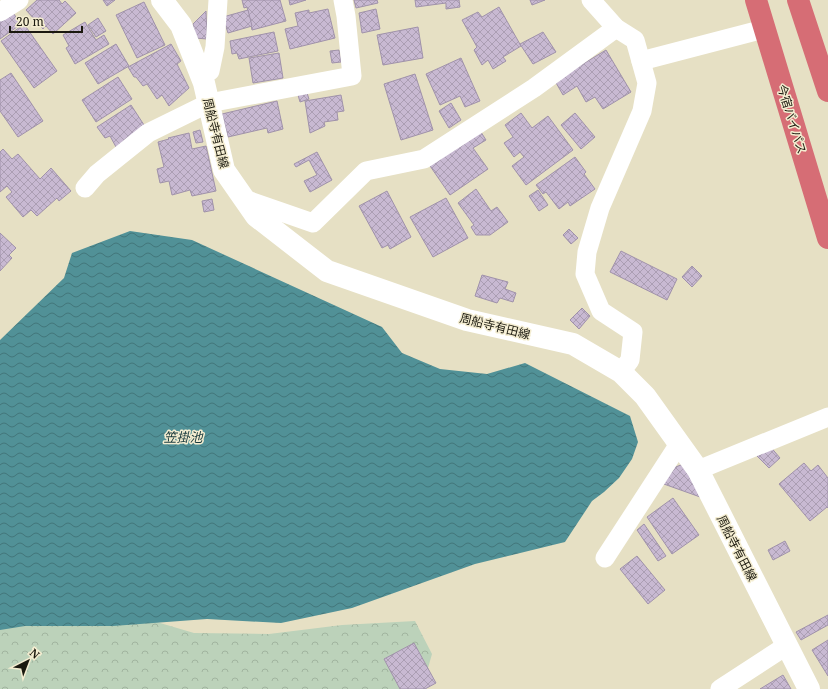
<svg xmlns="http://www.w3.org/2000/svg" width="828" height="689" viewBox="0 0 828 689" font-family="'Noto Serif','Noto Sans JP',serif">
<defs>
<pattern id="forest-crowns" width="20" height="18" patternUnits="userSpaceOnUse"><rect width="20" height="18" fill="#bcd2ba"/><path d="M2 6a3 3 0 1 1 6 0M12 15a3 3 0 1 1 6 0" fill="none" stroke="#a1b49f"/></pattern>
<pattern id="water-waves" width="16" height="10" patternUnits="userSpaceOnUse"><rect width="16" height="10" fill="#519197"/><path d="M0 5q4-4 8 0t8 0" fill="none" stroke="#42767a"/></pattern>
<pattern id="building-cross-hatch" width="8" height="8" patternUnits="userSpaceOnUse"><rect width="8" height="8" fill="#c8b9d2"/><path d="M0 0l8 8M0 8l8-8" fill="none" stroke="#ab9eb3"/></pattern>
</defs>
<rect width="100%" height="100%" fill="#e6e0c4"/>
<!-- forest -->
<path fill="url(#forest-crowns)" d="M0 612H123L194 633 269 634 342 625 415 621 432 654 422 689H0Z"/>
<!-- water -->
<path fill="url(#water-waves)" d="M130 231 192 240 382 327 402 353 440 369 487 374 525 363 630 416 638 442 632 459 619 478 604 492 592 501 565 542 475 564 352 608 281 623 207 619 113 626H25L0 630V340L64 278 72 253Z"/>
<!-- building -->
<g fill="url(#building-cross-hatch)" stroke="#a092aa">
<path d="M37 0H59L62 4 65 1 76 13 53 34 46 26 43 29 26 10Z"/>
<path d="M103 0H115L107 6Z"/>
<path d="M242 0H280L286 21 252 30 247 7 244 8Z"/>
<path d="M289 0H306L290 5Z"/>
<path d="M354 0H377L378 3 356 8Z"/>
<path d="M415 0H459L460 7 446 9V3L416 7Z"/>
<path d="M530 0H545L532 5Z"/>
<path d="M144 2 165 45 137 58 116 15Z"/>
<path d="M499 7 521 46 503 57 506 61 493 69 488 60 482 65 474 50 477 47 462 20 478 12 482 17Z"/>
<path d="M328 9 335 38 290 49 285 29 298 26 295 13 309 10V13Z"/>
<path d="M376 9 380 29 362 33 359 13Z"/>
<path d="M11 10 21 24 0 39V18Z"/>
<path d="M248 10 252 26 228 33 223 17Z"/>
<path d="M206 11 207 39 195 38 193 24Z"/>
<path d="M98 18 106 31 96 37 88 25Z"/>
<path d="M85 22 96 40 104 35 109 44 75 64 66 48 69 46 63 35Z"/>
<path d="M24 24 57 71 34 88 1 41Z"/>
<path d="M418 27 423 58 383 65 377 35Z"/>
<path d="M274 32 278 51 239 59 237 53 232 54 230 41Z"/>
<path d="M543 32 556 52 533 64 520 44Z"/>
<path d="M116 44 129 66 98 84 85 63Z"/>
<path d="M171 44 181 61 177 64 189 88 169 106 162 95 157 99 147 84 143 86 136 77H134L128 67Z"/>
<path d="M339 50 341 62 332 63 330 51Z"/>
<path d="M606 50 631 92 603 109 595 97 586 102 577 86 563 95 555 81Z"/>
<path d="M279 53 283 78 253 83 249 58Z"/>
<path d="M461 58 480 101 465 107 460 96 440 105 426 74Z"/>
<path d="M11 73 43 121 18 137 0 111V80Z"/>
<path d="M415 74 433 130 401 140 384 84Z"/>
<path d="M118 77 132 99 96 122 82 100Z"/>
<path d="M307 93 309 99 300 102 298 95Z"/>
<path d="M341 95 344 111 337 112 338 120 324 122 325 126 310 133 305 101Z"/>
<path d="M277 101 283 129 268 133 267 128 228 137 222 114Z"/>
<path d="M451 103 461 120 449 128 439 111Z"/>
<path d="M131 105 146 128 116 147 110 136 105 138 97 127Z"/>
<path d="M521 113 532 128 548 116 573 150 526 185 512 166 524 157 520 152 514 157 504 143 513 137 505 125Z"/>
<path d="M575 113 595 137 581 149 561 125Z"/>
<path d="M479 129 486 140 473 148 488 169 450 195 428 163Z"/>
<path d="M200 130 203 142 196 143 193 132Z"/>
<path d="M189 133 192 149 206 146 216 191 192 196 190 190 172 195 169 181 160 183 157 169 164 167 158 142 169 139 168 138Z"/>
<path d="M3 149 12 159 18 154 40 179 51 168 71 191 59 201 57 198 37 216 31 210 23 217 6 197 12 192 7 186 0 192V152Z"/>
<path d="M317 152 332 180 310 192 304 181 317 175 309 160 296 167 294 164Z"/>
<path d="M575 157 586 172 584 174 595 189 570 206 568 202 559 209 546 192 543 194 536 185Z"/>
<path d="M476 189 491 211 497 207 508 222 490 235H476L471 227 474 225 458 203Z"/>
<path d="M538 190 548 205 539 211 529 196Z"/>
<path d="M387 191 411 237 390 249 388 245 382 248 359 206Z"/>
<path d="M446 198 468 238 433 257 410 217Z"/>
<path d="M212 199 214 210 204 212 202 201Z"/>
<path d="M569 229 578 238 571 244 563 235Z"/>
<path d="M0 233 16 248 9 255 12 258 0 271Z"/>
<path d="M621 251 677 279 667 300 610 272Z"/>
<path d="M692 266 702 276 692 287 682 277Z"/>
<path d="M482 275 508 282 505 289 516 293 513 302 500 298 497 303 475 296Z"/>
<path d="M582 308 590 316 579 329 570 320Z"/>
<path d="M769 445 780 458 769 468 757 456Z"/>
<path d="M686 463 703 498 661 483 673 468Z"/>
<path d="M804 463 811 471 818 465 828 478V508L827 507 810 521 779 484Z"/>
<path d="M673 498 699 535 672 554 647 517Z"/>
<path d="M644 524 666 556 658 561 637 530Z"/>
<path d="M785 541 790 551 773 560 768 550Z"/>
<path d="M637 556 665 590 648 604 620 569Z"/>
<path d="M828 615V625L801 640 796 632Z"/>
<path d="M828 640V676L812 650Z"/>
<path d="M414 643 436 683 425 689H400L384 659Z"/>
<path d="M783 675 791 689H760Z"/>
</g>
<g fill="none" stroke-linecap="round" stroke-linejoin="round">
<!-- street -->
<g stroke="#fff" stroke-width="19">
<path d="M591 0 616 28 635 40 647 83 642 111 600 208 587 252 585 274 601 311 633 332 630 360 621 372"/>
<path d="M0 12 19 0"/>
<path d="M641 61 764 29"/>
<path d="M201 75 210 71 215 47 218 0"/>
<path d="M85 188 97 174 148 133 209 103 352 76 346 16 343 0"/>
<path d="M244 199 313 223 366 171 424 159 534 88 616 28"/>
<path d="M698 470 828 417"/>
<path d="M605 558 679 444"/>
<path d="M720 689 786 646"/>
</g>
<!-- secondary -->
<path stroke="#fff" stroke-width="22" d="M162 0 181 25 204 83 224 170 256 216 327 271 467 320 573 344 621 372 645 396 698 470 809 689"/>
<!-- highway -->
<g stroke="#d66d75" stroke-width="22">
<path d="M756 0 828 238"/>
<path d="M798 0 828 91"/>
</g>
</g>
<g text-anchor="middle" dominant-baseline="central" stroke-width="3" stroke-linejoin="round" paint-order="stroke">
<!-- street labels -->
<g font-size="12" fill="#1b190f" stroke="#f4edd1">
<text transform="translate(792 119) rotate(73)">今宿バイパス</text>
<text transform="translate(216 133) rotate(76)">周船寺有田線</text>
<text transform="translate(495 326) rotate(14)">周船寺有田線</text>
<text transform="translate(737 548) rotate(63)">周船寺有田線</text>
</g>
<!-- water labels -->
<g font-size="13" font-style="italic" fill="#17383b" stroke="#f4edd1">
<text x="183" y="437">笠掛池</text>
</g>
</g>
<!-- north arrow -->
<g transform="translate(28 661) rotate(42)" stroke="#f4edd1" stroke-width="3" paint-order="stroke">
<path d="M0-3L7 15L0 10L-7 15Z" fill="#1b190f"/>
<text y="-6" font-size="11" font-weight="bold" text-anchor="middle" fill="#1b190f">N</text>
</g>
<!-- scale -->
<path d="M10 26v6h72v-6" fill="none" stroke="#1b190f" stroke-width="2"/>
<text x="16" y="26" font-size="12" fill="#1b190f" stroke="#f4edd1" stroke-width="3" paint-order="stroke">20 m</text>
</svg>
